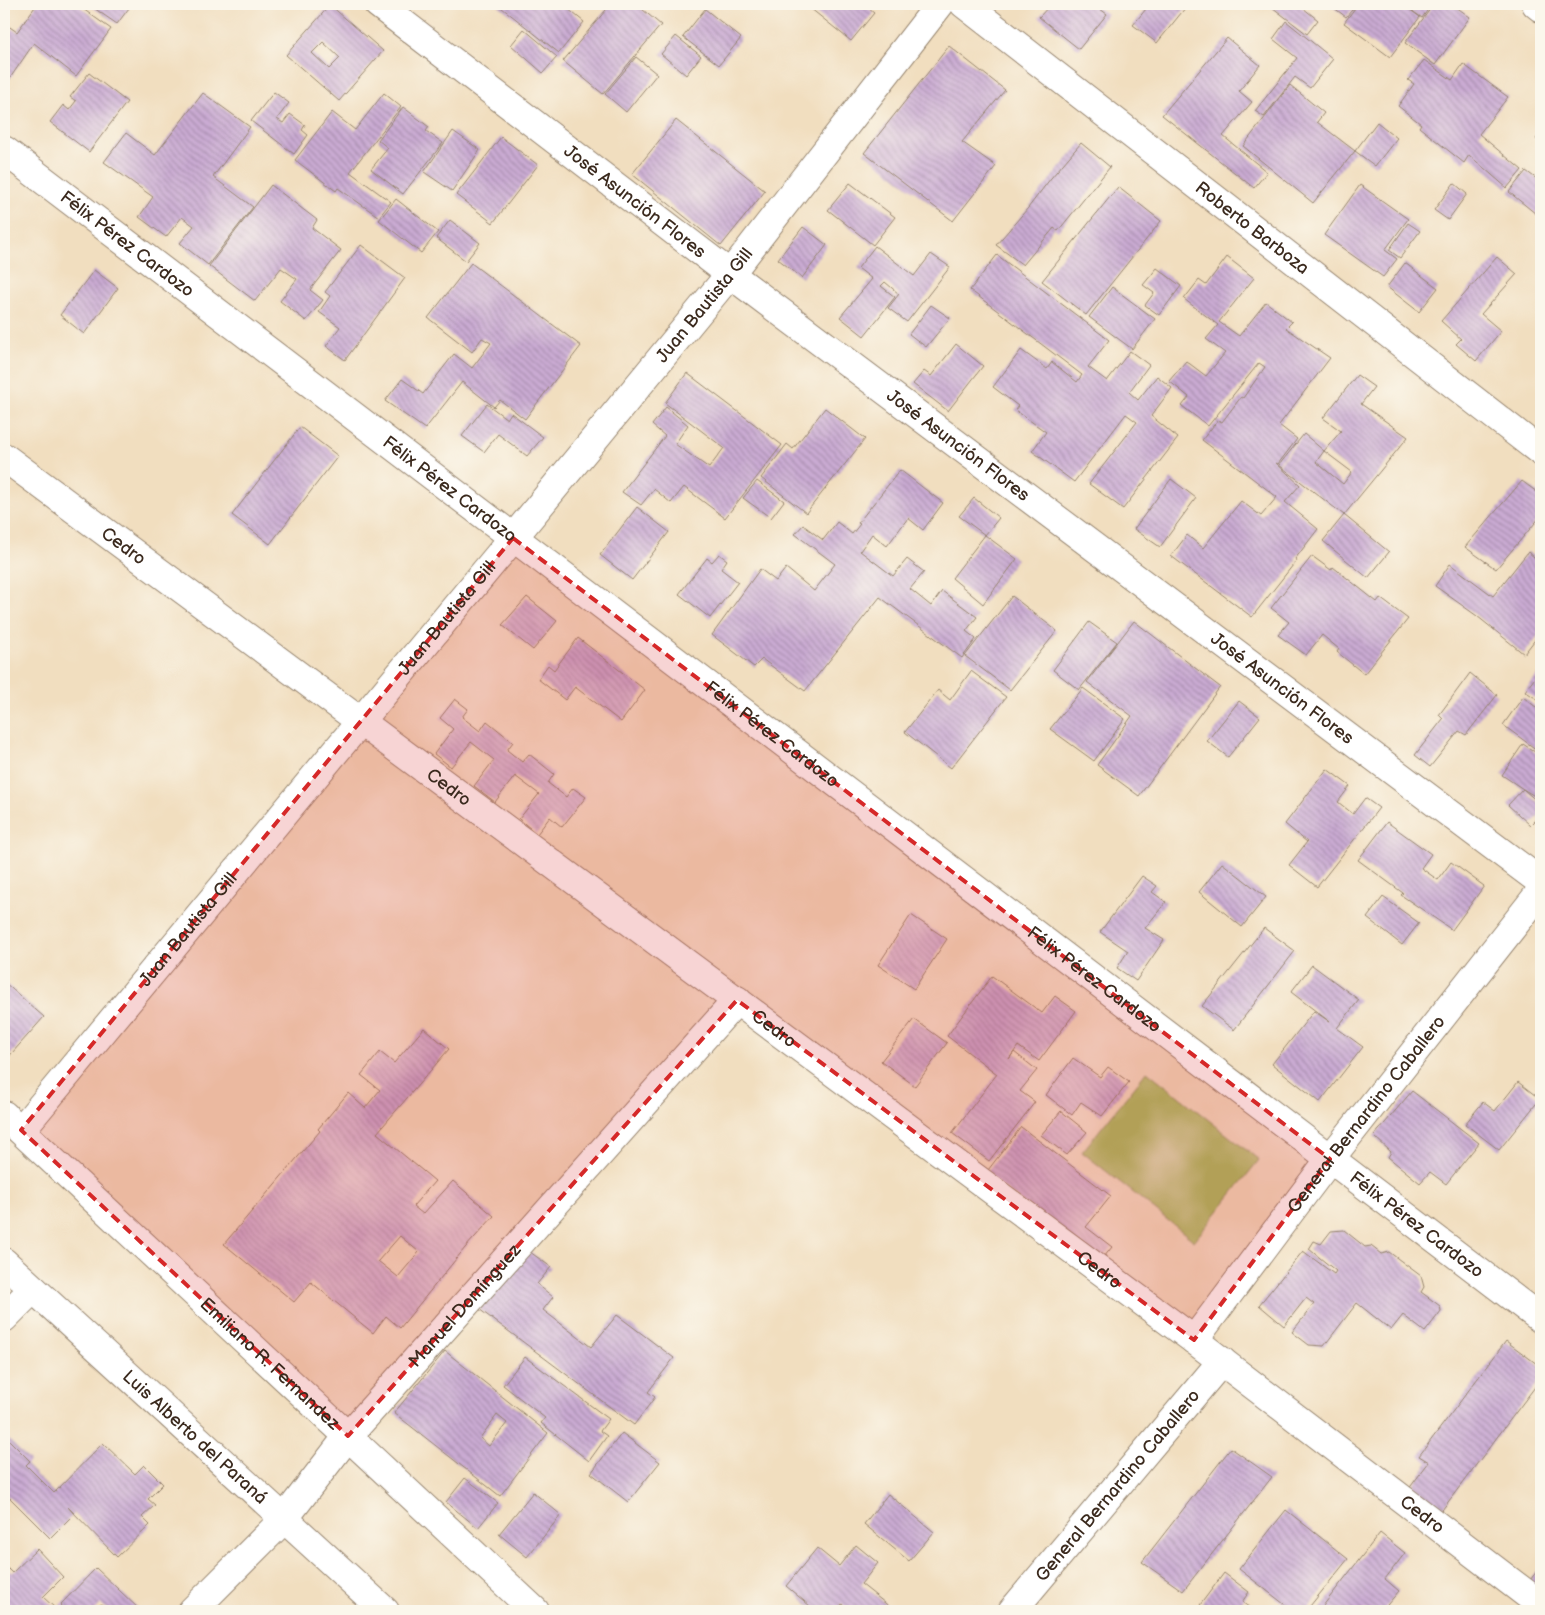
<svg xmlns="http://www.w3.org/2000/svg" width="1545" height="1615" viewBox="0 0 1545 1615" font-family="'Balsamiq Sans',sans-serif">
<defs>
<pattern id="building-back-hatch" width="6" height="6" patternUnits="userSpaceOnUse" patternTransform="scale(1.25)"><rect width="6" height="6" fill="#caabd3"/><path d="M-1 5l2 2M0 0l6 6M5-1l2 2" fill="none" stroke="#a58bab"/></pattern>
</defs>
<rect width="100%" height="100%" fill="#fbf7ec"/>
<filter id="ink" filterUnits="userSpaceOnUse"><feTurbulence type="fractalNoise" baseFrequency=".02" numOctaves="2"/><feDisplacementMap in="SourceGraphic" scale="10" xChannelSelector="R" yChannelSelector="G"/><feConvolveMatrix kernelMatrix="1 2 1 2 8 2 1 2 1" color-interpolation-filters="sRGB"/></filter>
<filter id="wash" filterUnits="userSpaceOnUse"><feTurbulence type="fractalNoise" baseFrequency=".0096" numOctaves="4" result="noise"/><feDisplacementMap in="SourceGraphic" scale="20" xChannelSelector="R" yChannelSelector="G"/><feGaussianBlur stdDeviation="1.12" result="paint"/><feColorMatrix in="noise" values="0 0 0 0 0 0 0 0 0 0 0 0 0 0 0 0 0 1.4 0 .05"/><feComposite in="paint" operator="in"/></filter>
<g filter="url(#wash)">
<rect width="100%" height="100%" fill="#f1debf"/>
<!-- green -->
<path fill="#a9bf63" stroke="#727440" d="M1147 1071 1259 1160 1194 1241 1082 1152Z"/>
<g id="blocks">
<!-- building -->
<g fill="url(#building-back-hatch)" fill-rule="evenodd">
<path d="M37 4H76L111 29 76 76 34 43 4 87V23L17 32Z"/>
<path d="M88 4H132L117 24Z"/>
<path d="M497 4H562L584 22 559 53Z"/>
<path d="M611 4H627L632 8 636 4 661 25 603 94 563 61Z"/>
<path d="M805 4H863L874 13 851 41Z"/>
<path d="M1051 4H1093L1107 14 1079 49 1039 17Z"/>
<path d="M1150 4H1182L1186 7 1157 43 1133 25Z"/>
<path d="M1268 4H1298L1318 20 1307 34Z"/>
<path d="M1329 4H1357L1346 17Z"/>
<path d="M1358 4H1402L1420 17 1390 57 1344 23Z"/>
<path d="M1403 4H1432L1422 18Z"/>
<path d="M1434 4H1452L1470 17 1435 65 1405 43Z"/>
<path d="M330 5 383 51 339 101 286 55ZM323 42 340 58 329 69 312 53Z"/>
<path d="M705 9 741 38 719 65 683 37Z"/>
<path d="M1286 21 1333 59 1310 88 1295 77 1264 117 1255 111 1297 58 1273 39Z"/>
<path d="M524 29 557 57 543 73 511 45Z"/>
<path d="M676 36 701 56 686 75 661 54Z"/>
<path d="M1227 38 1260 65 1239 91 1252 102 1223 136 1267 172 1254 188 1162 115Z"/>
<path d="M949 46 1005 90 962 142 996 166 953 221 864 153Z"/>
<path d="M636 57 657 74 626 112 605 94Z"/>
<path d="M1424 60 1452 80 1463 64 1508 97 1479 134 1522 170 1507 188 1469 155 1464 163 1419 127 1421 124 1398 106 1414 84 1408 80Z"/>
<path d="M89 73 127 102 89 152 50 122 63 105 69 110 76 101 70 97Z"/>
<path d="M1290 85 1324 113 1317 122 1355 151 1313 203 1243 146Z"/>
<path d="M274 92 289 103 277 119 283 123 290 114 305 125 302 130 308 135 294 154 251 121Z"/>
<path d="M203 93 250 127 213 177 253 207 208 265 180 243 194 226 182 217 166 237 139 217 153 197 104 162 126 133 155 155Z"/>
<path d="M384 93 401 107 350 172 391 202 379 217 338 188 336 191 295 160 332 112 355 130Z"/>
<path d="M403 107 429 127 426 131 443 143 403 194 371 169 388 148 378 140Z"/>
<path d="M676 120 765 191 721 246 632 174Z"/>
<path d="M1377 122 1397 138 1375 166 1355 151Z"/>
<path d="M453 131 480 150 452 191 424 172Z"/>
<path d="M1541 133V143L1536 139Z"/>
<path d="M501 137 538 165 493 223 456 195Z"/>
<path d="M1081 143 1110 167 1058 231 1054 228 1023 265 996 245 1028 208 1051 178Z"/>
<path d="M1526 171 1541 182V218L1509 192Z"/>
<path d="M850 183 895 217 873 245 828 210Z"/>
<path d="M1454 183 1467 194 1448 220 1434 210Z"/>
<path d="M271 185 317 220 312 228 341 250 310 290 323 300 306 321 280 301 297 279 281 268 255 301 209 266Z"/>
<path d="M1360 185 1408 219 1385 250 1397 259 1383 277 1324 235Z"/>
<path d="M1118 187 1161 221 1086 315 1042 281Z"/>
<path d="M396 199 438 232 421 253 379 220Z"/>
<path d="M450 220 480 243 466 261 436 238Z"/>
<path d="M1408 223 1420 231 1400 258 1389 250Z"/>
<path d="M803 227 827 245 802 278 778 259Z"/>
<path d="M361 245 405 278 345 360 326 346 340 327 319 312 330 296 325 292Z"/>
<path d="M875 246 914 276 931 254 950 267 907 322 888 308 899 294 885 282 881 286 895 297 864 336 840 317 872 279 858 268Z"/>
<path d="M997 255 1109 340 1088 367 1107 381 1130 351 1149 365 1129 392 1138 400 1157 376 1172 388 1151 416 1178 438 1123 509 1089 484 1137 422 1126 414 1074 482 1032 451 1046 432 1015 410 1018 406 993 387 1021 350 1047 369 1052 362 1077 382 1082 375 970 290Z"/>
<path d="M1227 257 1254 278 1219 322 1239 336 1266 302 1292 322 1286 328 1330 358 1279 425 1297 439 1278 464 1276 463 1300 485 1285 502 1318 529 1295 559 1297 560 1252 617 1171 556 1187 535 1203 548 1241 501 1261 516 1277 497 1202 440 1218 420 1222 422 1241 397 1243 398 1265 367 1259 363 1208 426 1182 406 1189 397 1169 381 1186 361 1206 376 1225 353 1206 339 1218 325 1184 299 1199 280 1206 285Z"/>
<path d="M1497 257 1517 274 1481 314 1501 331 1476 361 1456 344 1461 339 1441 321Z"/>
<path d="M471 263 581 346 525 419 500 400 494 407 462 382 425 429 385 401 402 379 423 394 454 354 472 368 491 343 482 338 472 352 428 318Z"/>
<path d="M1405 263 1438 288 1419 312 1387 287Z"/>
<path d="M1157 268 1181 286 1159 315 1145 305 1154 293 1143 285Z"/>
<path d="M94 270 118 288 84 334 60 315Z"/>
<path d="M1112 287 1155 319 1132 349 1089 317Z"/>
<path d="M931 305 950 318 926 347 909 334Z"/>
<path d="M956 344 983 366 948 411 913 384 924 371 931 376Z"/>
<path d="M687 373 782 445 725 518 684 487 671 503 654 489 641 505 622 492 665 436 652 425 666 407 688 425 675 444 709 468 724 448 665 403Z"/>
<path d="M1357 375 1374 387 1361 404 1408 437 1344 515 1279 465 1304 434 1324 451 1316 462 1343 484 1352 472 1324 451 1341 431 1323 418Z"/>
<path d="M487 404 507 419 511 413 543 437 527 456 498 434 484 452 462 436Z"/>
<path d="M825 408 865 439 806 513 761 478 787 444 793 449Z"/>
<path d="M300 427 338 456 270 544 232 515Z"/>
<path d="M900 470 943 503 923 530 908 518 887 546 872 534 860 551 893 576 907 559 924 572 910 589 931 606 942 591 977 617 966 631 976 639 962 658 880 597 805 691 762 659 754 667 712 635 760 569 776 581 786 568 814 591 835 564 795 534 803 525 823 540 837 522 852 534 860 524 858 523Z"/>
<path d="M1171 479 1196 498 1160 547 1134 529Z"/>
<path d="M757 481 784 501 771 518 743 498Z"/>
<path d="M1522 481 1541 495V516L1496 569 1465 547Z"/>
<path d="M974 498 999 518 985 535 959 516Z"/>
<path d="M637 507 669 532 632 580 600 555Z"/>
<path d="M1344 515 1389 552 1368 578 1323 541Z"/>
<path d="M985 535 1017 559 983 604 952 578Z"/>
<path d="M1528 552 1541 563V632L1524 654 1477 616 1435 586 1450 564 1493 596Z"/>
<path d="M719 554 727 560 721 569 738 582 710 618 679 594 707 558 712 562Z"/>
<path d="M1312 556 1331 570 1333 567 1377 602 1380 598 1408 619 1364 674 1337 652 1339 649 1322 635 1306 655 1278 635 1289 622 1271 608Z"/>
<path d="M1012 596 1057 631 1010 690 965 656Z"/>
<path d="M527 597 557 621 533 650 502 625Z"/>
<path d="M1134 621 1220 687 1139 796 1097 765 1132 716 1087 682Z"/>
<path d="M1089 622 1117 642 1079 690 1053 670Z"/>
<path d="M578 638 645 690 621 722 575 687 565 700 538 679 548 665 554 670Z"/>
<path d="M1541 670V702L1525 691Z"/>
<path d="M971 671 1006 697 951 768 905 732 938 690 950 700Z"/>
<path d="M1470 673 1497 695 1466 735 1459 731 1430 767 1415 755 1443 719 1439 715Z"/>
<path d="M1083 688 1125 719 1094 761 1050 729Z"/>
<path d="M1523 697 1541 711V753L1503 725Z"/>
<path d="M455 699 468 709 462 717 480 731 487 721 513 742 507 750 522 762 529 754 554 774 548 783 566 797 573 788 586 797 562 827 550 817 537 834 519 819 539 794 515 776 495 802 474 786 494 760 471 742 451 767 434 754 453 729 440 718Z"/>
<path d="M1239 701 1260 717 1228 757 1207 741Z"/>
<path d="M1523 744 1541 756V800L1523 789 1541 805V814L1530 825 1508 805 1523 789 1502 775Z"/>
<path d="M1327 769 1350 786 1338 802 1353 814 1365 798 1379 808 1317 887 1289 865 1307 842 1285 824Z"/>
<path d="M1387 822 1431 854 1421 868 1438 880 1451 862 1484 886 1452 930 1401 895 1403 893 1358 860Z"/>
<path d="M1222 863 1266 897 1242 927 1199 892Z"/>
<path d="M1142 876 1157 886 1152 892 1166 902 1145 928 1164 940 1136 981 1117 968 1128 951 1100 932Z"/>
<path d="M1383 897 1419 923 1402 945 1367 918Z"/>
<path d="M911 915 947 939 914 989 878 965Z"/>
<path d="M1264 928 1295 951 1234 1030 1202 1006Z"/>
<path d="M1312 965 1359 1000 1337 1028 1363 1047 1320 1102 1272 1064 1314 1011 1330 1022 1291 992Z"/>
<path d="M992 976 1042 1013 1055 996 1076 1011 1039 1061 1018 1046 1009 1059 1014 1052 1037 1070 1020 1091 1035 1102 989 1161 952 1133 997 1074 947 1036Z"/>
<path d="M4 982 44 1017 4 1062Z"/>
<path d="M914 1019 947 1043 915 1086 881 1061Z"/>
<path d="M424 1028 449 1049 377 1133 435 1181 413 1206 423 1214 453 1181 494 1216 465 1248 400 1328 386 1316 373 1333 311 1282 294 1302 224 1244 320 1131 318 1129 348 1093 365 1108 380 1090 361 1075 380 1052 394 1063ZM400 1236 419 1252 398 1277 378 1261Z"/>
<path d="M1073 1058 1100 1077 1108 1067 1129 1082 1102 1116 1081 1102 1072 1115 1046 1095Z"/>
<path d="M1518 1082 1540 1099 1499 1150 1465 1124 1483 1102 1495 1111Z"/>
<path d="M1412 1091 1479 1143 1446 1184 1430 1172 1420 1183 1388 1157 1391 1152 1374 1136Z"/>
<path d="M1061 1111 1087 1132 1067 1155 1041 1135Z"/>
<path d="M1021 1127 1111 1196 1086 1227 1112 1247 1100 1262 985 1174Z"/>
<path d="M1344 1230 1365 1247 1371 1246 1381 1254 1389 1252 1421 1276 1424 1287 1421 1292 1440 1306 1441 1311 1425 1332 1403 1315 1391 1330 1357 1303 1324 1346 1309 1345 1292 1332 1314 1304 1306 1298 1284 1326 1259 1305 1303 1251 1334 1274 1336 1271 1309 1249 1314 1241 1321 1244 1331 1231Z"/>
<path d="M523 1247 551 1267 537 1284 553 1297 543 1310 591 1347 617 1315 674 1358 648 1392 655 1397 634 1425 479 1309Z"/>
<path d="M1506 1341 1541 1367V1379L1436 1518 1405 1494 1429 1462 1419 1456Z"/>
<path d="M445 1351 548 1433 500 1496 394 1413ZM497 1415 507 1423 489 1446 480 1438Z"/>
<path d="M525 1357 609 1419 600 1431 607 1436 589 1461 541 1423 545 1418 503 1385Z"/>
<path d="M622 1433 660 1462 628 1502 591 1473Z"/>
<path d="M4 1435 30 1461 26 1465 54 1493 103 1443 135 1474 144 1465 163 1484 148 1499 155 1505 142 1517 150 1525 117 1557 67 1506 74 1514 50 1538 8 1496 4 1500Z"/>
<path d="M1231 1448 1272 1477 1183 1591 1142 1562Z"/>
<path d="M465 1478 498 1503 478 1528 446 1502Z"/>
<path d="M533 1492 561 1515 527 1557 499 1534Z"/>
<path d="M888 1494 934 1532 909 1561 864 1524Z"/>
<path d="M1286 1510 1348 1559 1306 1611H1293L1239 1569Z"/>
<path d="M1380 1533 1405 1553 1385 1579 1399 1591 1382 1611H1319Z"/>
<path d="M856 1545 878 1563 861 1584 895 1611H850L842 1604 836 1611H816L786 1586 817 1548 839 1566Z"/>
<path d="M37 1549 63 1577 43 1597 55 1608 52 1611H4V1565L12 1573Z"/>
<path d="M1541 1566V1602L1523 1589Z"/>
<path d="M96 1568 141 1611H109L101 1604 94 1611H66L60 1605Z"/>
<path d="M1224 1573 1249 1592 1242 1602 1254 1611H1209L1200 1605Z"/>
</g>
</g>
</g>
<g filter="url(#ink)">
<use href="#blocks" fill-opacity="0" stroke="#96846e" stroke-width="1"/>
<g fill="none" stroke-linecap="round" stroke-linejoin="round">
<defs>
<g id="street">
<path id="s1" d="M378 4 730 274 1541 882"/>
<path id="s2" d="M964 4 1541 452"/>
<path d="M1536 4 1541 8"/>
<path id="s3" d="M4 150 1541 1319"/>
<path id="s4" d="M4 457 1194 1340 1541 1605"/>
<path id="s5" d="M21 1130 513 538 730 274 940 4"/>
<path d="M4 1318 33 1289"/>
<path id="s6" d="M1194 1340 1330 1159 1541 891"/>
<path id="s7" d="M192 1611 284 1519 348 1436 737 1000"/>
<path id="s8" d="M1012 1611 1222 1361"/>
</g>
<g id="secondary">
<path id="s9" d="M4 1115 535 1611"/>
<path id="s10" d="M4 1262 385 1611"/>
</g>
</defs>
<!-- street casing -->
<use href="#street" stroke="#96846e" stroke-width="30"/>
<!-- secondary casing -->
<use href="#secondary" stroke="#96846e" stroke-width="30"/>
<!-- street -->
<use href="#street" stroke="#fff" stroke-width="28"/>
<!-- secondary -->
<use href="#secondary" stroke="#fff" stroke-width="28"/>
</g>
</g>
<!-- marked area -->
<path fill="#d62828" fill-opacity="0.2" stroke="#d62828" stroke-width="4" stroke-dasharray="10 6" stroke-linejoin="round" d="M513 538 1330 1159 1194 1340 737 1000 348 1436 21 1130Z"/>
<g text-anchor="middle" dominant-baseline="central" stroke-width="4.5" stroke-linejoin="round" paint-order="stroke">
<!-- street labels -->
<g font-size="18" fill="#3b2a1e" stroke="#fbf7ec">
<text stroke="none"><textPath href="#s1" startOffset="324">José Asunción Flores</textPath></text>
<text stroke="none"><textPath href="#s2" startOffset="365">Roberto Barboza</textPath></text>
<text stroke="none"><textPath href="#s3" startOffset="155">Félix Pérez Cardozo</textPath></text>
<text stroke="none"><textPath href="#s5" startOffset="1071">Juan Bautista Gill</textPath></text>
<text stroke="none"><textPath href="#s1" startOffset="729">José Asunción Flores</textPath></text>
<text stroke="none"><textPath href="#s3" startOffset="560">Félix Pérez Cardozo</textPath></text>
<text stroke="none"><textPath href="#s4" startOffset="149">Cedro</textPath></text>
<text stroke="none"><textPath href="#s5" startOffset="666">Juan Bautista Gill</textPath></text>
<text stroke="none"><textPath href="#s1" startOffset="1134">José Asunción Flores</textPath></text>
<text stroke="none"><textPath href="#s3" startOffset="965">Félix Pérez Cardozo</textPath></text>
<text stroke="none"><textPath href="#s4" startOffset="554">Cedro</textPath></text>
<text stroke="none"><textPath href="#s5" startOffset="261">Juan Bautista Gill</textPath></text>
<text stroke="none"><textPath href="#s3" startOffset="1370">Félix Pérez Cardozo</textPath></text>
<text stroke="none"><textPath href="#s4" startOffset="959">Cedro</textPath></text>
<text stroke="none"><textPath href="#s6" startOffset="284">General Bernardino Caballero</textPath></text>
<text stroke="none"><textPath href="#s3" startOffset="1775">Félix Pérez Cardozo</textPath></text>
<text stroke="none"><textPath href="#s4" startOffset="1364">Cedro</textPath></text>
<text stroke="none"><textPath href="#s7" startOffset="410">Manuel Domínguez</textPath></text>
<text stroke="none"><textPath href="#s9" startOffset="364">Emiliano R. Fernandez</textPath></text>
<text stroke="none"><textPath href="#s10" startOffset="259">Luis Alberto del Paraná</textPath></text>
<text stroke="none"><textPath href="#s8" startOffset="164">General Bernardino Caballero</textPath></text>
<text stroke="none"><textPath href="#s4" startOffset="1769">Cedro</textPath></text>
</g>
</g>
<!-- margin -->
<rect width="1545" height="1615" fill="none" stroke="#fbf7ec" stroke-width="20"/>
</svg>
